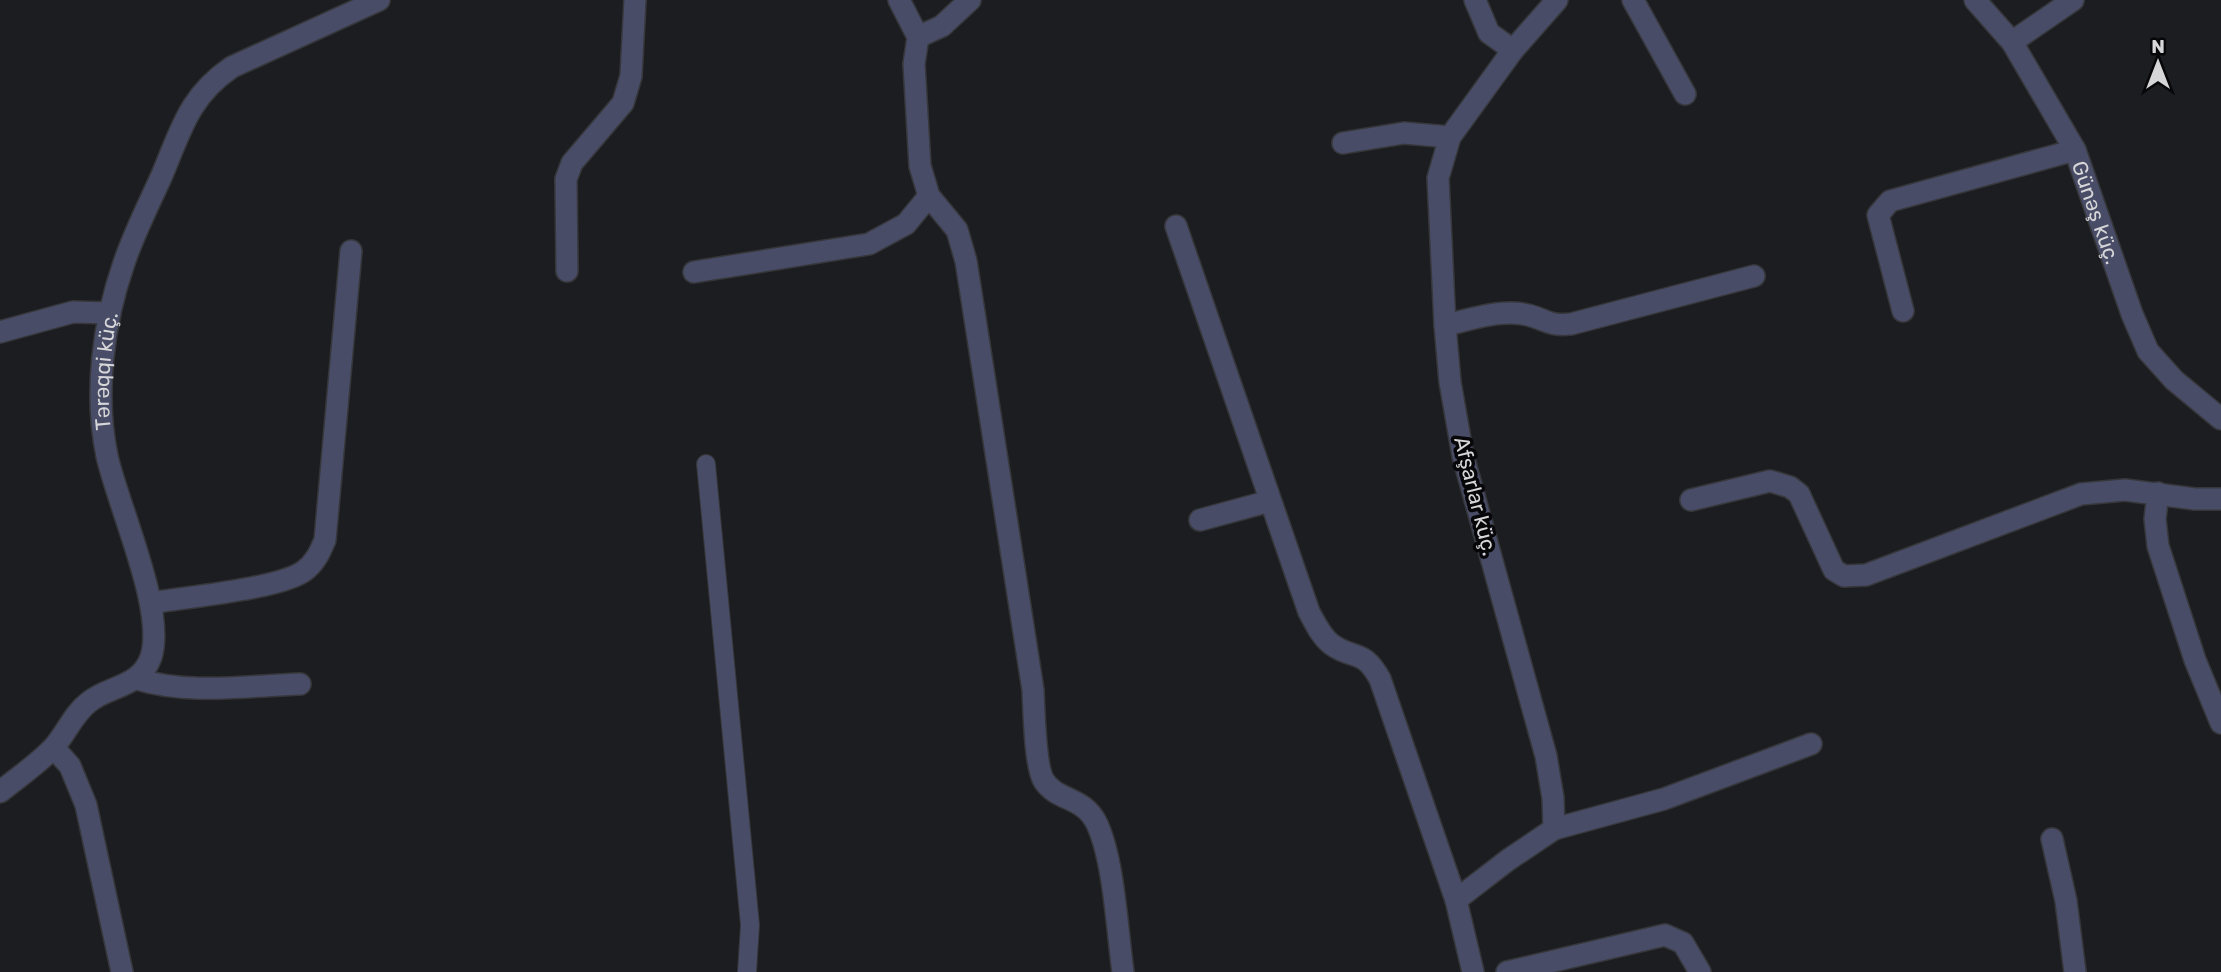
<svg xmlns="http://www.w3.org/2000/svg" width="2221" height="972" viewBox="0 0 2221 972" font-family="Rubik,sans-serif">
<rect width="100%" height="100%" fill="#1c1d20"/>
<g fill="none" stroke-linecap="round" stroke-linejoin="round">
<defs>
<path id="service" d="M706 464 750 925 747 972"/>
<g id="minor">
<path d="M899 0 918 37 914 64 920 166 929 196 957 230 966 261 1033 690C1034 710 1035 767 1044 781 1058 802 1084 796 1097 824 1114 861 1117 929 1123 972"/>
<path d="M1475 0 1489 33 1513 50"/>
<path d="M1633 0 1685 94"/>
<path id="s1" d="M1975 0 2012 42 2075 150 2132 314 2148 351 2174 380 2221 419"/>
<path d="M918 37 942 26 970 0"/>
<path d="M2012 42 2073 0"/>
<path d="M1343 143 1404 133 1450 137"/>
<path d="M1176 226 1309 612C1315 623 1321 636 1331 644 1354 661 1362 647 1380 679L1456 900"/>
<path d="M567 271 566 179 572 163 623 103 631 76 635 0"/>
<path d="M694 272 869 244 906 224 929 196"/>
<path d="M1903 311 1878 215 1890 201 2075 150"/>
<path d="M1445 325C1470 320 1502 308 1528 315 1548 320 1547 326 1571 324L1754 276"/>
<path d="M0 332 73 312 110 313"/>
<path d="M2158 493 2155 519 2158 546 2195 660 2221 723"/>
<path d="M1691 500 1770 481 1790 487 1799 494 1834 570 1844 576 1866 575 2081 494 2125 490 2195 499H2221"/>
<path d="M1200 520 1270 501"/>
<path d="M151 603C186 597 279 589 304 571 315 563 320 552 325 540L351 251"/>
<path d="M137 679C188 695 246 686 300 684"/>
<path d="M54 748 70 766 86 805 122 972"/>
<path id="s2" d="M0 792C17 778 38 764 53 748 66 734 73 714 89 702 110 685 140 688 151 657 166 610 118 506 107 456 94 394 103 323 124 263 134 233 149 204 162 175 181 130 189 96 232 67L379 0"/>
<path d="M1554 829 1664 799 1811 744"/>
<path d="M2052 839 2066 901 2075 972"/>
<path d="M1473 972 1456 900 1508 860 1554 829 1553 798 1546 756 1463 456 1450 382 1445 325 1438 178 1450 137 1513 50 1557 0"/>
<path d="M1507 972 1665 935 1683 943 1700 972"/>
</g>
</defs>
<!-- service casing -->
<use href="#service" stroke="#36373a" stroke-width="20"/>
<!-- minor casing -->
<use href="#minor" stroke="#36373a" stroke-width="24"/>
<!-- service -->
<use href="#service" stroke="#484c67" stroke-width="18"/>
<!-- minor -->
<use href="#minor" stroke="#484c67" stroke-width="21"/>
</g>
<g text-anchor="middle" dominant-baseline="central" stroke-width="7" stroke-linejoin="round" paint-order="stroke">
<!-- street labels -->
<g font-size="21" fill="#d6d6d8" stroke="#070709">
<text stroke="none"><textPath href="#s1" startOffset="247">Günəş küç.</textPath></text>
<text stroke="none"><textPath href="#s2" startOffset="500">Tərəqqi küç.</textPath></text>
<text transform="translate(1476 496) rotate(76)">Afşarlar küç.</text>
</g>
</g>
<!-- north arrow -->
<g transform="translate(2158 63)" stroke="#070709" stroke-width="5" paint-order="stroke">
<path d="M0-5L12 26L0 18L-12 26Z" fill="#d6d6d8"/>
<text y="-10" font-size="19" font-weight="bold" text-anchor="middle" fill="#d6d6d8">N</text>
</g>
</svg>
